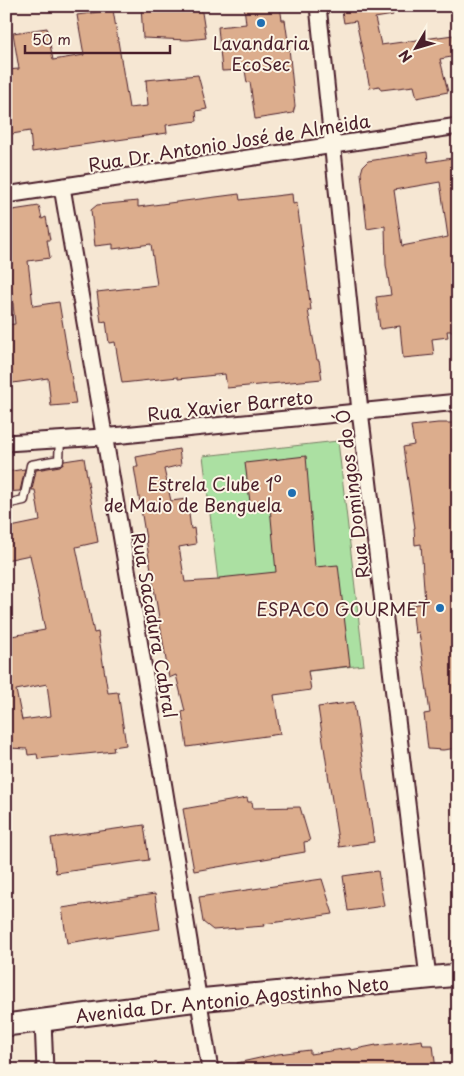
<svg xmlns="http://www.w3.org/2000/svg" width="464" height="1076" viewBox="0 0 464 1076" font-family="'Playpen Sans',sans-serif">
<rect width="100%" height="100%" fill="#f6e7d3"/>
<filter id="ink" filterUnits="userSpaceOnUse"><feTurbulence type="fractalNoise" baseFrequency=".02" numOctaves="2"/><feDisplacementMap in="SourceGraphic" scale="10" xChannelSelector="R" yChannelSelector="G"/><feConvolveMatrix kernelMatrix="1 2 1 2 8 2 1 2 1" color-interpolation-filters="sRGB"/></filter>
<g filter="url(#ink)">
<!-- green -->
<path fill="#abe0a2" stroke="#7a8066" d="M338 441 364 665 230 680 203 456Z"/>
<!-- building -->
<g fill="#dcad8d" stroke="#4a1f2b" fill-rule="evenodd">
<path d="M141 6H201L206 38 188 40 143 38Z"/>
<path d="M244 6H280L282 20H285L289 48 295 106 293 113 255 119 250 82 247 83 245 70 222 71 218 27 246 24Z"/>
<path d="M341 6H392L393 15 375 18 381 45 453 35 457 56 440 59 448 92 417 98 414 86 381 90 379 86 370 88 356 21 344 23Z"/>
<path d="M113 10 129 108 148 106 146 80 198 75 207 109 196 111 197 121 166 125 167 133 32 152 30 131 6 135V70L19 69 13 33 47 28 53 60 84 55 77 15Z"/>
<path d="M427 152 428 162 458 157V331H447L448 337 432 339 434 355 403 358 400 326 380 329 376 297 391 295 386 265 385 226 367 229 361 173 363 166 368 161ZM440 182 448 237 402 246 394 190Z"/>
<path d="M239 194 240 200 292 194 293 204 297 203 311 310H308L317 360H319L322 379 227 388 225 374 178 379V377L122 383 115 342 109 343 106 321 101 322 97 292 157 285 151 244 113 249V244L95 246 91 210 97 205 138 201V207Z"/>
<path d="M39 206 42 219 46 217 50 240H47L50 258 28 261 33 306 59 302 76 404 51 406 48 378 6 384V325L15 324 9 264H6V211Z"/>
<path d="M438 423H458V547H453L458 596V748L443 750 428 749 424 714 430 713 419 632 415 633 412 605 425 603 421 544 415 545 414 528H415L403 447 414 445 411 426Z"/>
<path d="M179 449 181 465 164 469 171 501 187 499 191 529 194 528 196 544 179 547 185 582 219 580V578L276 572 270 507 251 510 245 463 306 456 315 567 338 565 350 666 308 671 311 690 274 695 280 734 187 747 182 712 185 711 176 675 169 678 134 467H138L136 457Z"/>
<path d="M84 458 98 542 76 547 94 633 98 632 108 693 118 692 126 745 113 747 114 751 38 759 37 754 28 755 27 749 9 748 8 742 6 743V637L45 630 30 555 6 560V528L40 521 35 490H32L36 470 60 466 64 461ZM47 684 51 716 22 720 16 690Z"/>
<path d="M25 469 20 491 6 492V472Z"/>
<path d="M354 702 374 842 339 847 318 707Z"/>
<path d="M247 798 248 802H252L253 808 300 807 310 841 304 842 305 852 194 871 183 809Z"/>
<path d="M144 825 149 860 56 873 51 838Z"/>
<path d="M378 871 384 906 348 911 343 876Z"/>
<path d="M322 879 333 914 264 924 265 926 213 930 203 922 199 897Z"/>
<path d="M155 894 160 929 67 943 62 908Z"/>
<path d="M422 1040 423 1045H433L436 1070H238L237 1063 278 1054 310 1050V1054L350 1048 351 1050 376 1045V1046Z"/>
</g>
<g fill="none" stroke-linecap="round" stroke-linejoin="round">
<defs>
<path id="lane" d="M6 504 24 500 31 465 59 460 60 440"/>
<g id="street">
<path d="M318 6 360 411 428 978"/>
<path d="M62 187 164 787 210 1070"/>
<path d="M6 195 458 126"/>
<path d="M6 443 103 437 458 402"/>
<path d="M43 1021 45 1070"/>
</g>
<path id="secondary" d="M6 1025 198 1000 458 975"/>
</defs>
<!-- lane casing -->
<use href="#lane" stroke="#4a1f2b" stroke-width="11"/>
<!-- street casing -->
<use href="#street" stroke="#4a1f2b" stroke-width="19"/>
<!-- secondary casing -->
<use href="#secondary" stroke="#4a1f2b" stroke-width="25"/>
<!-- lane -->
<use href="#lane" stroke="#fcf5e5" stroke-width="8"/>
<!-- street -->
<use href="#street" stroke="#fcf5e5" stroke-width="15"/>
<!-- secondary -->
<use href="#secondary" stroke="#fcf5e5" stroke-width="21"/>
</g>
</g>
<!-- markers -->
<g fill="#1f6fb2" stroke="#fcf5e5" stroke-width="2">
<circle cx="261" cy="23" r="5"/>
<circle cx="292" cy="493" r="5"/>
<circle cx="440" cy="608" r="5"/>
</g>
<g text-anchor="middle" dominant-baseline="central" stroke-width="4" stroke-linejoin="round" paint-order="stroke">
<!-- poi labels -->
<g font-size="18" fill="#4a1f2b" stroke="#fcf5e5" text-anchor="end">
<text x="261" y="42" text-anchor="middle">Lavandaria<tspan x="261" dy="21">EcoSec</tspan></text>
<text x="282" y="483">Estrela Clube 1º<tspan x="282" dy="21">de Maio de Benguela</tspan></text>
<text x="430" y="608">ESPACO GOURMET</text>
</g>
<!-- street labels -->
<g font-size="18" fill="#4a1f2b" stroke="#fcf5e5">
<text transform="translate(229 142) rotate(-9)">Rua Dr. Antonio José de Almeida</text>
<text transform="translate(230 405) rotate(-6)">Rua Xavier Barreto</text>
<text transform="translate(352 494) rotate(-97)">Rua Domingos do Ó</text>
<text transform="translate(155 625) rotate(80)">Rua Sacadura Cabral</text>
<text transform="translate(232 999) rotate(-6)">Avenida Dr. Antonio Agostinho Neto</text>
</g>
</g>
<!-- margin -->
<rect width="464" height="1076" fill="none" stroke="#fcf5e5" stroke-width="25"/>
<rect x="12" y="12" width="439" height="1051" fill="none" stroke="#4a1f2b" stroke-width="2" filter="url(#ink)"/>
<!-- north arrow -->
<g transform="translate(416 48) rotate(232)" stroke="#fcf5e5" stroke-width="4" paint-order="stroke">
<path d="M0-4L9 19L0 12L-9 19Z" fill="#4a1f2b"/>
<text y="-8" font-size="14" font-weight="bold" text-anchor="middle" fill="#4a1f2b">N</text>
</g>
<!-- scale -->
<path d="M25 45v8h145v-8" fill="none" stroke="#4a1f2b" stroke-width="2.5"/>
<text x="32" y="45" font-size="15" fill="#4a1f2b" stroke="#fcf5e5" stroke-width="4" paint-order="stroke">50 m</text>
</svg>
